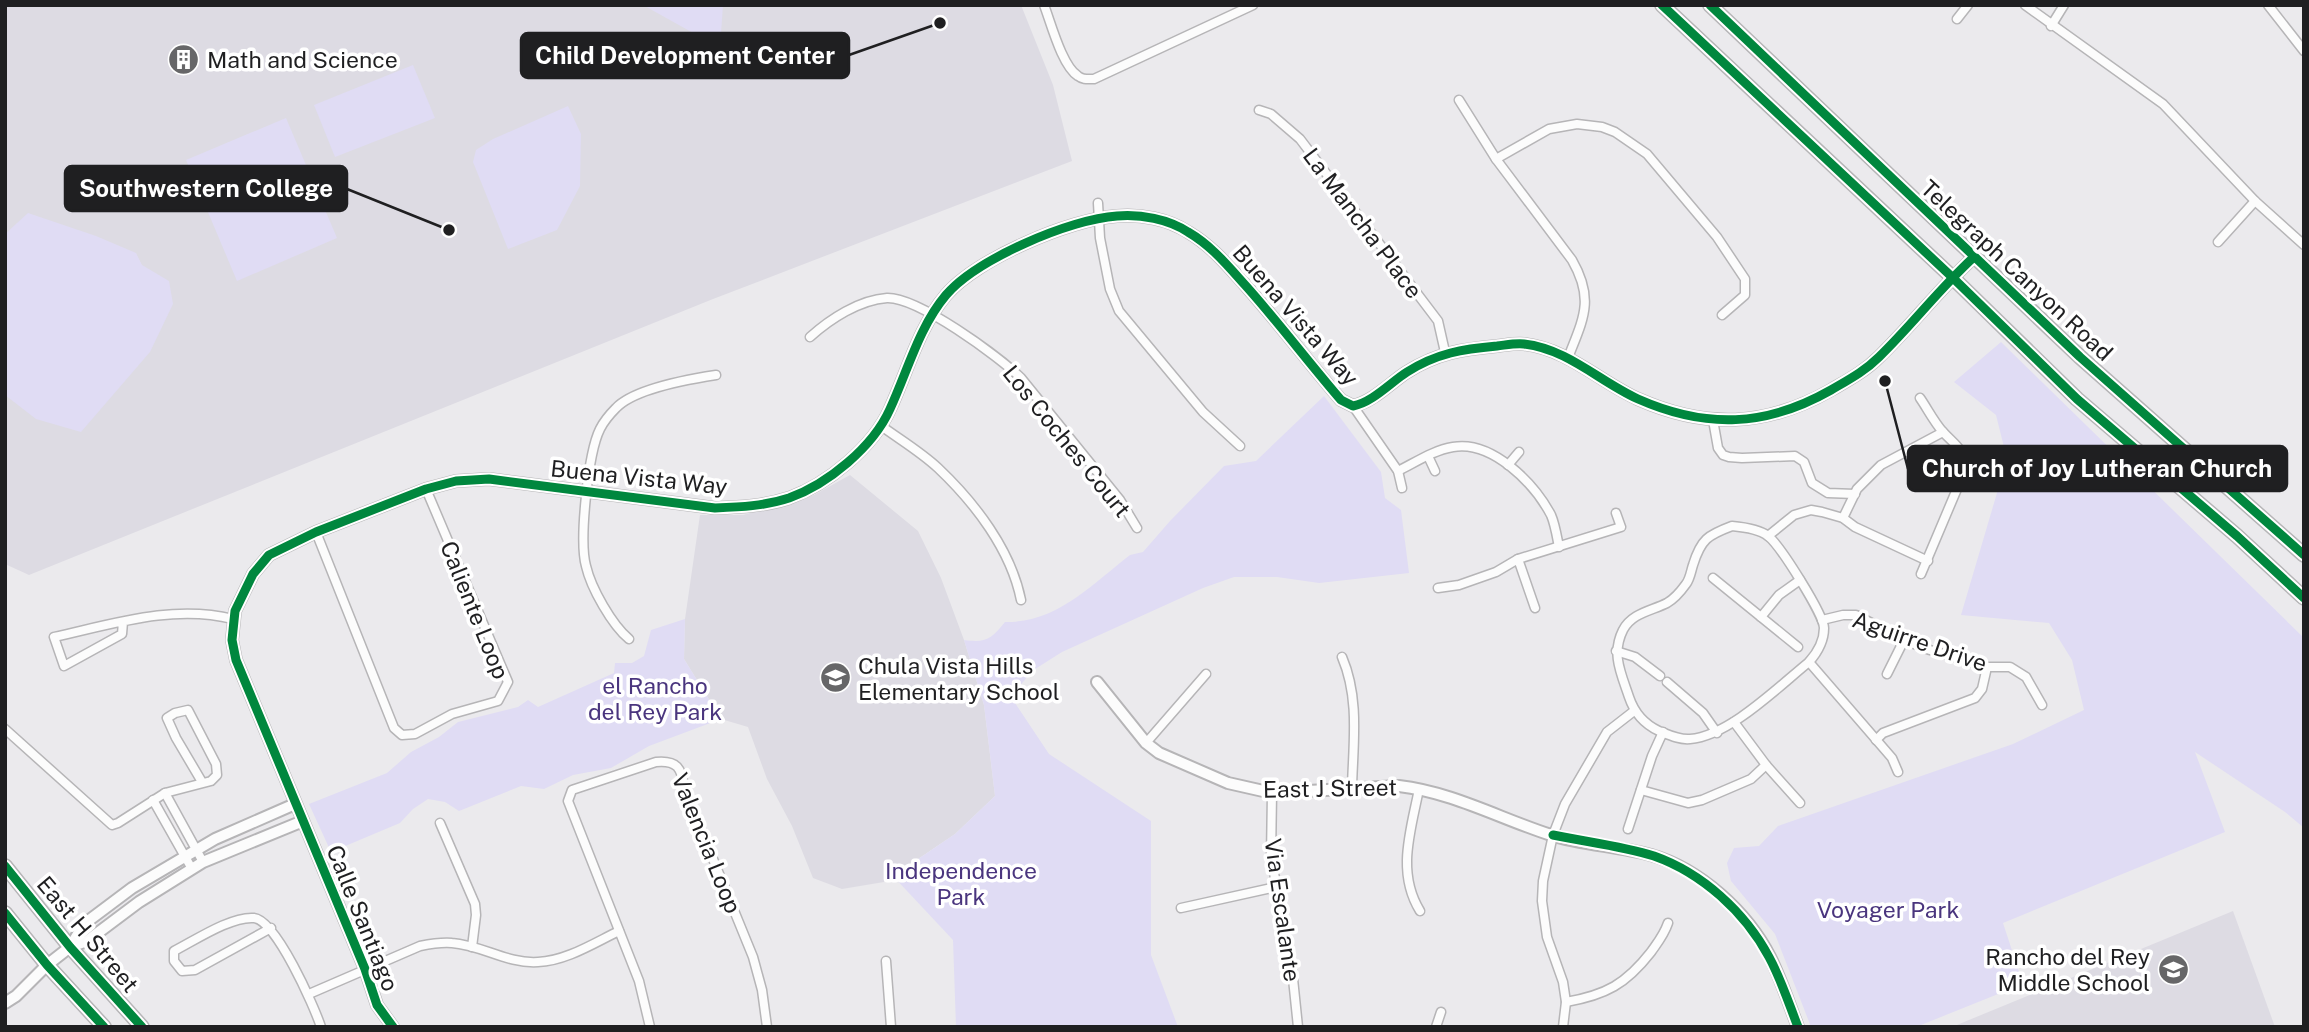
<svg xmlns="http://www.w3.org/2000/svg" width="2309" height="1032" viewBox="0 0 2309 1032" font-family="'Public Sans',sans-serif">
<rect width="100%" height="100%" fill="#ebeaed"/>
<!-- built -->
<g fill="#dddbe3">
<path d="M5 5H1021L1053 85 1072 161 713 299 29 575 5 564Z"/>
<path d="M850 475 918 531 941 578 964 640 984 705 995 796 955 834 884 882 842 889 813 878 792 826 767 779 748 727 721 719 684 659 685 619 700 515H743L814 495Z"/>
<path d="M2233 911 2275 1027H1952Z"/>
</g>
<!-- green -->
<g fill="#e0dcf4">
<path d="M643 5H723L720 48Z"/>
<path d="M413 65 435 118 335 157 314 105Z"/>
<path d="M568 106 581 134 580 186 557 230 508 249 473 162 476 150 493 139Z"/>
<path d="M286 118 337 238 237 281 186 160Z"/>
<path d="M28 213 96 236 136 253 142 265 169 281 173 304 150 352 81 432 36 419 5 395V234Z"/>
<path d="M2001 342 2304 638V828L2285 812 2195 752 2225 832 2003 923 2023 984 1916 1027H1811L1775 934 1731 881 1727 863 1734 848 1759 846 1778 826 2013 744 2084 710 2072 660 2049 623 1961 615 2007 459 1996 415 1954 382Z"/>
<path d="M1324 396 1381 472 1385 498 1401 510 1409 573 1319 583 1277 577H1234L1203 588 1062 652 1032 671 1011 697 1049 754 1151 821V955L1178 1027H956L953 940 893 876 955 834 995 796 984 705 964 640C987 643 991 639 1005 622 1057 623 1091 585 1130 555L1143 552 1170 521 1224 466 1256 461Z"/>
<path d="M685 619 684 659 721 719 649 746 611 768 573 775 544 789 521 786 459 811 445 802 428 799 413 809 400 823 331 852 309 804 387 773 411 752 439 737 458 722 518 707 528 700 538 707 614 673 615 663H632L644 656 651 630Z"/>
</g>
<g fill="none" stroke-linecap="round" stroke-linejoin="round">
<defs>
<g id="street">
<path d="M1044 5C1051 23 1062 66 1078 76 1083 80 1088 79 1094 79L1253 5"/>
<path d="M2025 5 2163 104 2255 201 2304 245"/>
<path d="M2268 5 2304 51"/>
<path d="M1957 19 1968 5"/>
<path d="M2051 26 2064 5"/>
<path d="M1459 100 1496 159 1572 260C1595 300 1583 319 1568 358"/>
<path d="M1259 110 1271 114 1300 139 1438 321 1445 352"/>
<path d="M1496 159 1549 129 1577 124 1602 127 1615 132 1647 154 1717 237 1745 279V295L1722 315"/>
<path d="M1098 203 1100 238 1110 289 1119 311 1203 412 1240 446"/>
<path d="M2218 242 2255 201"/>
<path d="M810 337C830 319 859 300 887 298 918 297 998 356 1021 378L1120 500 1137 528"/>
<path d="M1920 398C1927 408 1934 422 1943 432 1956 446 1965 449 1965 470L1921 574"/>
<path d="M1353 406 1398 471 1402 488"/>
<path d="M1713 420 1718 448 1723 455 1729 457 1742 458 1795 456 1804 462 1812 483 1828 493 1855 494"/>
<path d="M880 425C899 439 921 452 938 468 975 503 1011 550 1021 600"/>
<path d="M1428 456 1435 471"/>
<path d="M1508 465 1519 452"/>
<path d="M1398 471C1416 462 1434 450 1453 447 1492 440 1534 483 1551 515 1555 524 1557 537 1559 547"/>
<path d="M1843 518 1857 489 1881 465 1943 432"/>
<path d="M1732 526C1743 527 1759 529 1768 536 1780 545 1824 615 1824 628 1824 641 1817 653 1809 662 1778 687 1729 736 1690 739 1679 740 1669 735 1659 731 1644 724 1634 712 1629 697 1621 673 1611 654 1623 630 1632 613 1651 611 1667 603 1674 599 1681 591 1686 584 1690 579 1691 571 1693 565 1701 539 1708 535 1732 526Z"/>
<path d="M316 532 394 728 402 735 415 734 452 714 498 701 508 682 426 489"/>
<path d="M1768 536 1794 515 1811 510 1822 512 1843 518 1855 527 1928 561"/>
<path d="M1518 559 1535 608"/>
<path d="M1713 578 1798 647"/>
<path d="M1438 588 1459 585 1496 572 1518 559 1621 527 1616 513"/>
<path d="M1761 617 1779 595 1800 580"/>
<path d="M1822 620 1843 615H1856L1904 640 1930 650 1987 667H2010L2026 677 2042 705"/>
<path d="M123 622 122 634 64 666 54 637C113 624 173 604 233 619"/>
<path d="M629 639C612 625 591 588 586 566 579 541 588 453 600 429 603 423 610 414 616 408 634 389 690 379 716 375"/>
<path d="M1616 651 1635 657 1660 676"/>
<path d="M1342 657C1360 699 1353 744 1352 788"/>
<path d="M1809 662 1892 758 1898 772"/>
<path d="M1887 674 1904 640"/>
<path d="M1667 682 1703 713 1717 733"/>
<path d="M1734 722 1766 765 1800 803"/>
<path d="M5 729 112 825 118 823 165 793 211 781 217 775 216 764 188 710 175 713 167 718 176 738 202 782"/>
<path d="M1876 740 1883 733 1975 698 1982 689 1987 667"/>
<path d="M1146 743 1206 674"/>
<path d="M1419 789C1411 830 1396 872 1420 911"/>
<path d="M1641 790 1688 803 1702 800 1751 779 1766 765"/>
<path d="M165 793 203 862"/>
<path d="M1272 793 1271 857 1292 969 1298 1027"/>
<path d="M153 800 192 869"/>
<path d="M440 823 475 904 476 915 472 947"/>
<path d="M1628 829 1652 756 1663 732"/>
<path d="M1181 908 1276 887"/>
<path d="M271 928 195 970 182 971 174 961V951C194 941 231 916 254 918 276 920 314 1006 321 1027"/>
<path d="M886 961 891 1027"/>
<path d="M309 994 420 946C430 944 441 942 452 943 482 945 507 964 538 962 566 961 594 943 619 931"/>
<path d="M1566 1002C1606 995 1626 984 1651 952 1658 942 1664 935 1668 923"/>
<path d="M650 1027 639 981 568 801 572 790 656 762C677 760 682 768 684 788L753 957 762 990 767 1027"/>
<path d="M1436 1027 1441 1012"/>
<path d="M1563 1027 1566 1002 1563 982 1547 937 1542 901 1543 881 1553 835 1565 804 1607 732 1634 711"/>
</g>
<g id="secondary">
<path d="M1097 682 1146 743 1159 753 1228 783 1272 793 1399 786C1452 792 1501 819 1551 835 1583 845 1618 846 1651 855 1700 869 1747 912 1770 957 1781 979 1789 1004 1798 1027"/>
<path d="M70 947 84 924 132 888 215 839 295 804"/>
<path d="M5 1003 16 996 47 965 70 947 87 941 139 902 203 862 303 821"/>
<path d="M393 1027 377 1005 365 969 236 660 232 640 235 611 253 574 269 555 316 532 426 489 456 481 489 479 715 508C740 507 765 506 789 498 828 484 873 447 890 409 908 370 919 327 946 295 977 259 1070 219 1117 216 1141 214 1168 219 1188 232 1212 246 1228 266 1246 286 1279 323 1309 363 1341 400L1353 406C1373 402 1391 382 1407 372 1437 353 1463 349 1497 346 1506 345 1516 343 1524 344 1568 349 1600 382 1638 399 1706 429 1766 427 1831 390 1848 380 1865 371 1879 357 1912 325 1940 288 1974 257"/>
</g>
<g id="primary">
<path d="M1662 5 1952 277 2077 399 2237 536 2304 598"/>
<path d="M1710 5 2080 357 2304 555"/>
<path d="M5 866 70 947 142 1027"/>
<path d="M5 913 47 965 104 1027"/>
</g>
</defs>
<!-- street casing -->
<use href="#street" stroke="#b6b5b7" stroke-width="11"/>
<!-- secondary casing -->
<use href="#secondary" stroke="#b6b5b7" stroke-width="14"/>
<!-- primary casing -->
<use href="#primary" stroke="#b6b5b7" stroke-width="16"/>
<!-- street -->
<use href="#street" stroke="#fcfcfc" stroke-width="8"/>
<!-- secondary -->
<use href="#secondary" stroke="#fcfcfc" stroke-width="10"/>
<!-- primary -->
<use href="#primary" stroke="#fcfcfc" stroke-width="12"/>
<defs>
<g id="cycleway">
<path d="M1662 5 1952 277 2077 399 2237 536 2304 598"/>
<path d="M1710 5 2080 357 2304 555"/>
<path d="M1553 835C1586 842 1622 846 1654 856 1702 873 1745 912 1769 957 1781 979 1789 1004 1798 1027"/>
<path d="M5 866 70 947 142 1027"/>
<path d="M5 913 47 965 104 1027"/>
<path d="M393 1027 377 1005 365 969 236 660 232 640 235 611 253 574 269 555 316 532 426 489 456 481 489 479 715 508C740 507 765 506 789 498 828 484 873 447 890 409 908 370 919 327 946 295 977 259 1070 219 1117 216 1141 214 1168 219 1188 232 1212 246 1228 266 1246 286 1279 323 1309 363 1341 400L1353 406C1373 402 1391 382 1407 372 1437 353 1463 349 1497 346 1506 345 1516 343 1524 344 1568 349 1600 382 1638 399 1706 429 1766 427 1831 390 1848 380 1865 371 1879 357 1912 325 1940 288 1974 257"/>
</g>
</defs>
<!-- cycleway casing -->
<use href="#cycleway" stroke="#fff" stroke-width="13"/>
<!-- cycleway -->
<use href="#cycleway" stroke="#00873e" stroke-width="9"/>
</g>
<!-- icons -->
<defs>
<symbol id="building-disc" viewBox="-11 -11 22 22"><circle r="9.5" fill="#666668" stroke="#fff"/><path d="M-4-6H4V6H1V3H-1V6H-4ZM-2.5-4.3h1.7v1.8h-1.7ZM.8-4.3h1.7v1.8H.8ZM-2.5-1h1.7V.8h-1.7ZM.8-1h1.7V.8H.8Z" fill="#fff"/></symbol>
<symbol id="school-disc" viewBox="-11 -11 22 22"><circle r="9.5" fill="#666668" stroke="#fff"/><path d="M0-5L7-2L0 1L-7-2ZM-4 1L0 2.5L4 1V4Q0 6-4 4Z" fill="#fff"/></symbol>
</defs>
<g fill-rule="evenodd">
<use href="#building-disc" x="166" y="42" width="35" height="35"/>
<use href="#school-disc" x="818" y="660" width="35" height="35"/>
<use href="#school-disc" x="2156" y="952" width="35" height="35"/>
</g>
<g text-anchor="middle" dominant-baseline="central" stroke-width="7" stroke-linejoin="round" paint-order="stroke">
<!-- poi labels -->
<g font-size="23" fill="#1f1f21" stroke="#fff" text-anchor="start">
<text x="207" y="59">Math and Science</text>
<text x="858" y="665">Chula Vista Hills<tspan x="858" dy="26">Elementary School</tspan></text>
<text x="2150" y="956" text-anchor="end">Rancho del Rey<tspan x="2150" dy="26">Middle School</tspan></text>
</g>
<!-- street labels -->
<g font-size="23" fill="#1f1f21" stroke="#fff">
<text transform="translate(1363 223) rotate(53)">La Mancha Place</text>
<text transform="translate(2017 270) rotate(43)">Telegraph Canyon Road</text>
<text transform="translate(1296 315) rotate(49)">Buena Vista Way</text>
<text transform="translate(1067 441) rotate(51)">Los Coches Court</text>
<text transform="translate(639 477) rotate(6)">Buena Vista Way</text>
<text transform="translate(475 610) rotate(68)">Caliente Loop</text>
<text transform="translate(1920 641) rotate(19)">Aguirre Drive</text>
<text transform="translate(1330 788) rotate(-1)">East J Street</text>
<text transform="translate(707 843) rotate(68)">Valencia Loop</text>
<text transform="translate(1283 910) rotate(82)">Via Escalante</text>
<text transform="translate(363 918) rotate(68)">Calle Santiago</text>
<text transform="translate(88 934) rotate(50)">East H Street</text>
</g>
<!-- park labels -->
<g font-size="23" fill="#4a357e" stroke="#fff">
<text x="655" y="685">el Rancho<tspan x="655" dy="26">del Rey Park</tspan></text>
<text x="961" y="870">Independence<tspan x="961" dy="26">Park</tspan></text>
<text x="1888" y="909">Voyager Park</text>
</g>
</g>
<!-- callouts -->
<path fill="none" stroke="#1f1f21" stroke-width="2.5" d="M940 23L849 55M449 230L347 189M1885 381L1908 469"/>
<g fill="#1f1f21" stroke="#fff" stroke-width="2.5">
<circle cx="940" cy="23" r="7"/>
<circle cx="449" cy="230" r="7"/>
<circle cx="1885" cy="381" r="7"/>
</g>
<g fill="#1f1f21" stroke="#1f1f21" stroke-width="2.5">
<rect x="521" y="33" width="328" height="45" rx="7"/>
<rect x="65" y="166" width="282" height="45" rx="7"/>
<rect x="1908" y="446" width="379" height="45" rx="7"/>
</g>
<g font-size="24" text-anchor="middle" font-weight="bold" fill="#fff">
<text x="685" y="64">Child Development Center</text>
<text x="206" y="197">Southwestern College</text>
<text x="2097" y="477">Church of Joy Lutheran Church</text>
</g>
<!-- border -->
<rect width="2309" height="1032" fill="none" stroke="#1f1f21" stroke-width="14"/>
</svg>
